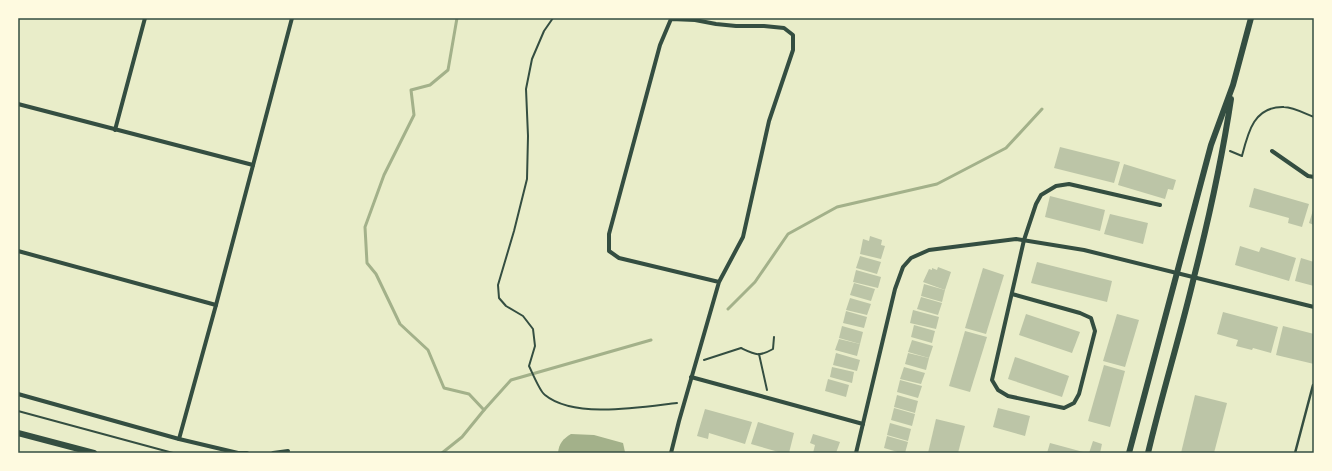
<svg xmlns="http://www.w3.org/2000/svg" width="1332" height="471" viewBox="0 0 1332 471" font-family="'Titillium Web',sans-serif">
<rect width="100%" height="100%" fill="#e9edc9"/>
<!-- water -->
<path fill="#a3b18a" d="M571 434 594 435 623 443 625 452 558 453C559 443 563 439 571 434Z"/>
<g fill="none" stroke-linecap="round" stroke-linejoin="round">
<!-- stream -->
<g stroke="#a3b18a" stroke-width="3">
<path d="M457 18 448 70 430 85 411 90 414 115 384 175 365 227 367 263 376 274 400 324 428 350 444 388 469 394 484 410"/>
<path d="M728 309 755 282 788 234 837 207 937 184 1006 148 1042 109"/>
<path d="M442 453 462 437 484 410 511 380 651 340"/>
</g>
</g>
<!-- building -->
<g fill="#bcc5a7">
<path d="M1060 147 1120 162 1114 183 1054 168Z"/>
<path d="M1124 164 1176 180 1173 190 1168 189 1165 199 1118 185Z"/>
<path d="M1254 188 1309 204 1302 227 1288 223 1289 218 1249 207Z"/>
<path d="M1050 196 1105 210 1100 231 1045 217Z"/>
<path d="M1314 207V225L1309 223Z"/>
<path d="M1110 214 1148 223 1143 244 1104 234Z"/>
<path d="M870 236 882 240 881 245 885 246 881 259 860 254 863 239 869 241Z"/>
<path d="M1240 246 1259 252 1261 247 1296 258 1289 281 1235 265Z"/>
<path d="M860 256 881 262 877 274 856 268Z"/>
<path d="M1301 258 1314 262V286L1295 281Z"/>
<path d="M1037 262 1112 281 1107 302 1031 283Z"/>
<path d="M938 267 951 272 945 290 923 282 929 269 932 270V268L937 270Z"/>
<path d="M983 268 1004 275 986 334 965 328Z"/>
<path d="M856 270 881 277 878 288 853 282Z"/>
<path d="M854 283 875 289 871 301 850 295Z"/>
<path d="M924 284 945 290 942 302 921 296Z"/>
<path d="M921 297 942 303 938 315 917 309Z"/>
<path d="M850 298 871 304 867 315 846 310Z"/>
<path d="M913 310 939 317 936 329 910 323Z"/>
<path d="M846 311 867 317 864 328 843 323Z"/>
<path d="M1223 312 1278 327 1271 353 1253 348 1252 350 1236 346 1238 340 1217 334Z"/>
<path d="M1026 314 1080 332 1072 353 1019 335Z"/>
<path d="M1117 314 1139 320 1125 367 1103 361Z"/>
<path d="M914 325 935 331 932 343 911 337Z"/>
<path d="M842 326 863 332 860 344 839 338Z"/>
<path d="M1283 326 1314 334V364L1276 355Z"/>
<path d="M965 331 987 337 970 392 949 386Z"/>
<path d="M839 339 860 344 857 356 835 350Z"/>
<path d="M912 340 933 346 929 358 908 352Z"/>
<path d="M836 353 860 360 857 371 833 365Z"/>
<path d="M908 353 929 358 926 370 905 364Z"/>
<path d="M1015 357 1069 376 1062 397 1008 379Z"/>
<path d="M1104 365 1125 371 1110 427 1088 421Z"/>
<path d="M832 367 854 372 852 383 830 377Z"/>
<path d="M904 367 925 373 921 384 900 379Z"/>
<path d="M828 379 849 385 846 397 825 391Z"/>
<path d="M900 380 922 386 918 398 897 392Z"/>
<path d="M897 395 918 401 915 413 894 407Z"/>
<path d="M1195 395 1227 403 1214 453H1181Z"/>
<path d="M894 408 915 414 912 426 891 420Z"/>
<path d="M998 408 1030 416 1025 436 993 427Z"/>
<path d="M705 409 752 422 745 444 709 433 708 439 697 436Z"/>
<path d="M936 419 965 426 958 453H928Z"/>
<path d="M758 422 794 433 789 453H782L751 444Z"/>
<path d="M890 423 911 429 908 441 887 435Z"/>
<path d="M813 434 840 442 836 453H813L815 445 810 443Z"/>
<path d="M887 436 908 442 905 453H901L884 448Z"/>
<path d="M1093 441 1102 444 1100 453H1089Z"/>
<path d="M1050 443 1087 453H1047Z"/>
</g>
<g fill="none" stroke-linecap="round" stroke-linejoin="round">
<!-- path -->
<g stroke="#344e41" stroke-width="2">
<path d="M553 18 544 31 532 59 526 89 528 136 527 179 514 231 498 285 499 298 506 306 523 316 533 329 535 346 529 366C532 372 540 392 545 395 574 419 642 407 677 403"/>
<path d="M1230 151 1242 156C1248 132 1254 106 1284 107 1293 107 1306 114 1314 117"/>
<path d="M759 354 767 390"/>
<path d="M704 360 741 348C756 355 759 357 773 349L774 337"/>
<path d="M18 411 173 453"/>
</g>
<!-- service -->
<path stroke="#344e41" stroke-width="2.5" d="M1295 453 1313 385H1314"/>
<!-- minor -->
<g stroke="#344e41" stroke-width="4">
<path d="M18 104 253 165"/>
<path d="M115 130 145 18"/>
<path d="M1272 151 1308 176 1314 177"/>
<path d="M18 251 216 305"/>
<path d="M1012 294 1080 313 1091 318 1095 331 1079 394 1074 403 1064 408 1008 396 998 390 992 380 1024 240 1036 204 1041 195 1056 186 1069 184 1160 205"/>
<path d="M691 377 863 424"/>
<path d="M18 394 179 439 238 453H247"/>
<path d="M179 439 216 305 292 18"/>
<path d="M273 453 288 451"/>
<path d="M671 453 679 421 719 282 743 237 769 121 793 50V35L784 28 764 26H736L716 24 695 20 671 19 660 45 609 234V251L619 258 719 282"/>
<path d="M856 453 895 289 903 267 911 258 929 250 1016 239 1084 250 1314 307"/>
</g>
<!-- secondary -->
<g stroke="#344e41" stroke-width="6">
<path d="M18 433 94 453"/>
<path d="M1129 453 1211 145 1233 85 1251 18"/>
<path d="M1148 453C1162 394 1180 336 1194 277 1209 218 1222 159 1231 99"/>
</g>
</g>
<!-- border -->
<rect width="1332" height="471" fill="none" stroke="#fefae0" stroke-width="38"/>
<rect x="19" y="19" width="1294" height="433" fill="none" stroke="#344e41" stroke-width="1.5"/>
</svg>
